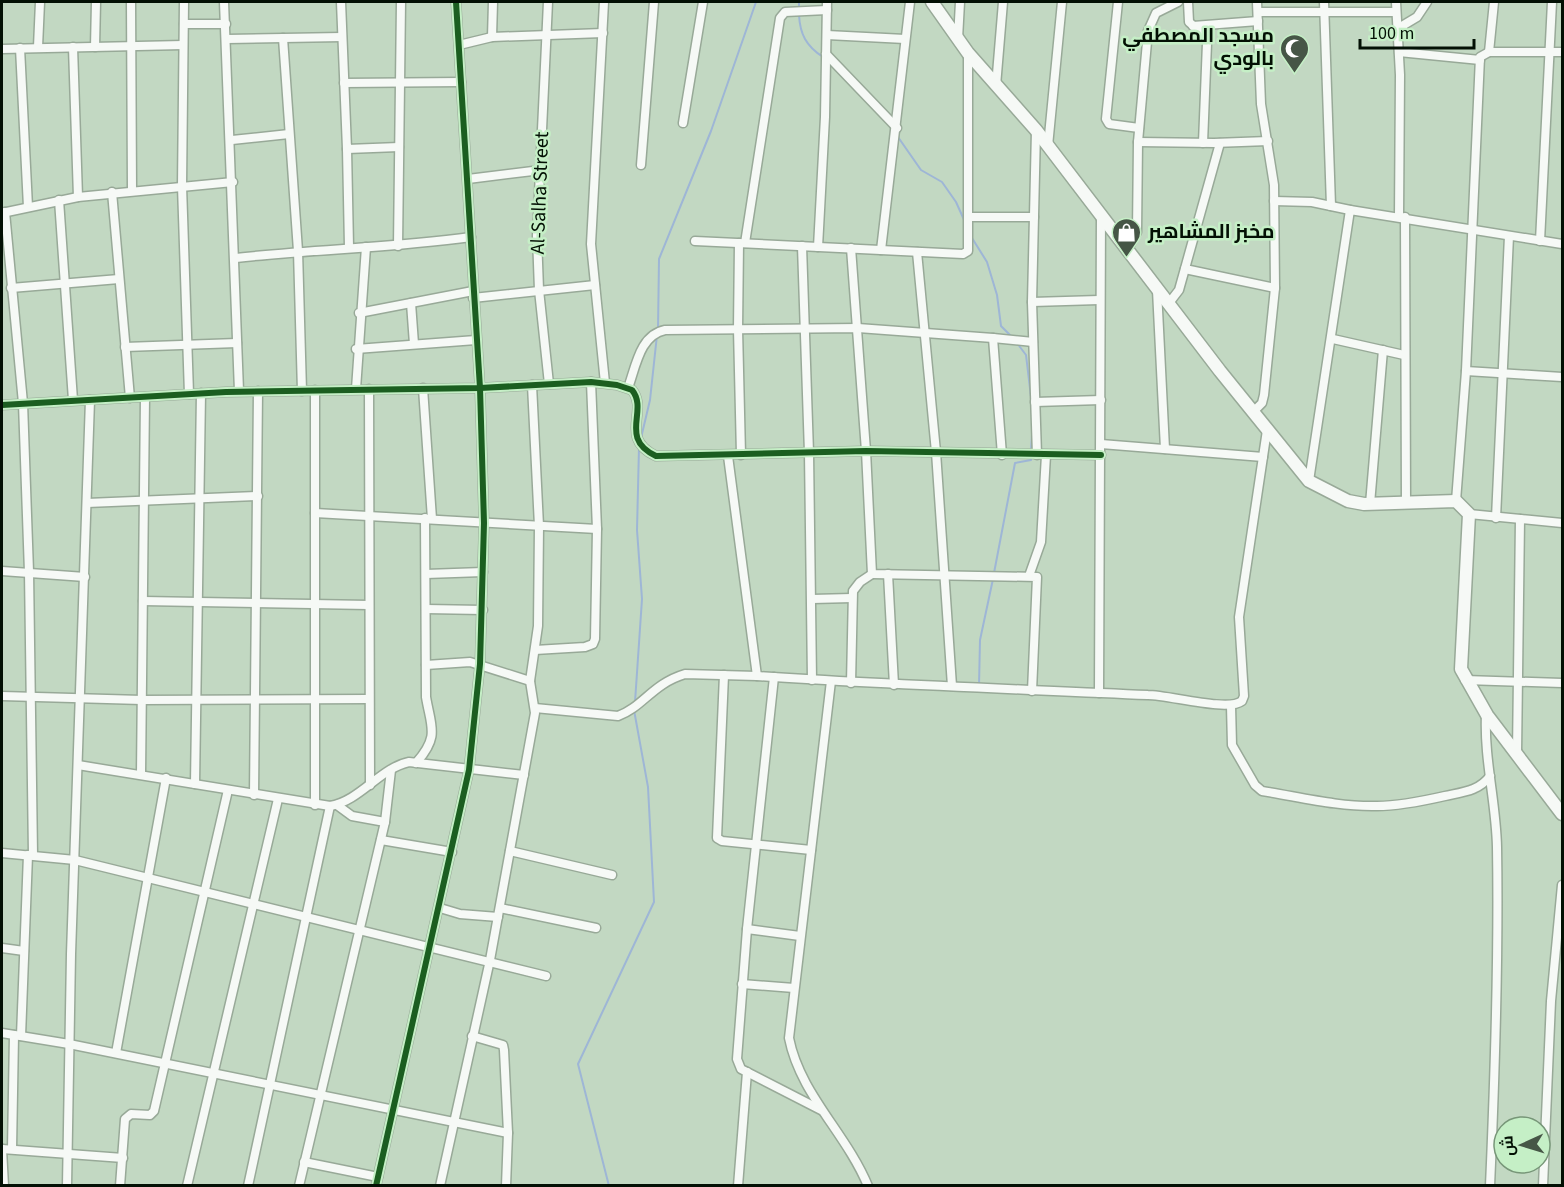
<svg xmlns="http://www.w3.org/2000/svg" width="1564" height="1187" viewBox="0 0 1564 1187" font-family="'Source Sans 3',Cairo,sans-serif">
<rect width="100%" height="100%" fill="#c2d8c2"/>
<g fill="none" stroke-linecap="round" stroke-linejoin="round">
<!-- stream -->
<g stroke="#9eb6d6" stroke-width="2">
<path d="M799 2V9"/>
<path d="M799 15C800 34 806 46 823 57"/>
<path d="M898 137 921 170 942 182 956 202 965 222"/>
<path d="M972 238 987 262 997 295 1001 326 1011 336"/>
<path d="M658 329 659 259 711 131 756 2"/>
<path d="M1017 343 1026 355 1031 397"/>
<path d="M641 438 650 400 657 335"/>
<path d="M1031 450 1032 435"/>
<path d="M994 573 1015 463 1031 460V456"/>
<path d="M979 686 980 640 993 579"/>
<path d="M635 702 642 599 637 530 639 447"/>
<path d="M609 1186 578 1064 654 902 648 787 634 710"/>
</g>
<defs>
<g id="street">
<path d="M131 2 132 190"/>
<path d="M184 2 182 186 189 394"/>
<path d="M224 2 239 391"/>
<path d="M341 2 347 149 399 147"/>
<path d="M493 2 492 37 603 33"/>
<path d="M548 2 537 236 539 290 549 384"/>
<path d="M604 2 591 244 605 383"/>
<path d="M1118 2 1106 119 1109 124 1139 128"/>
<path d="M1188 2 1189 22 1205 36 1207 43 1203 143"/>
<path d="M1324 2 1331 206"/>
<path d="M1396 2 1400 75 1399 216"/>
<path d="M1258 12H1396"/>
<path d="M184 24H226"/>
<path d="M1193 26 1258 21"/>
<path d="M1397 29 1417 17 1427 2"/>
<path d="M827 35 905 39"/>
<path d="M283 38 298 251 302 391"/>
<path d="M227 39 342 37"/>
<path d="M958 39 960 2"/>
<path d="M459 45 492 37"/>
<path d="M38 47 40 2"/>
<path d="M73 47 78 197"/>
<path d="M95 47 96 2"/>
<path d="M20 48 28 207"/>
<path d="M2 49 183 45"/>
<path d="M1399 52 1480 60"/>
<path d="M1489 52 1494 2"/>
<path d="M826 54 897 128"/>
<path d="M344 83 461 82"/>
<path d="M996 86 1003 2"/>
<path d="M683 123 703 2"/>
<path d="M1036 130 1032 302 1037 455"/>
<path d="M232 140 289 134"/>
<path d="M1138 142 1214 143 1268 141"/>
<path d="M1048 146 1062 2"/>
<path d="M347 149 349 247"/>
<path d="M641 165 654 2"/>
<path d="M468 179 541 170"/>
<path d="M112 192 130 398"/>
<path d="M59 200 73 400"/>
<path d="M1274 201 1312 202 1350 210"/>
<path d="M5 212 23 403 29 572 33 855"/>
<path d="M2 213 78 197 233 182"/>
<path d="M969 217H1034"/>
<path d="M1405 217 1406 503"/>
<path d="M695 241 963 254 968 251V53"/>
<path d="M1540 241 1552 2"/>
<path d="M739 243 738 329 741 455"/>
<path d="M745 243 780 18 785 12 827 10"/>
<path d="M398 246 401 2"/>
<path d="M802 246 809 453 812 680"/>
<path d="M818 247 825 117 827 2"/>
<path d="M851 248 866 451 872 574 1037 577 1032 691"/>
<path d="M1128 249 1137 232 1138 142 1148 31 1156 13 1178 2"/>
<path d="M881 250 910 2"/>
<path d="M917 252 936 452 952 686"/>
<path d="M236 258C314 249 393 248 471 237"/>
<path d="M1185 269 1275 288"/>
<path d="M11 288 119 279"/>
<path d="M1157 290 1165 449"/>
<path d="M473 298 595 285"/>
<path d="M1032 302 1099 300"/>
<path d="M411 303 414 344"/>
<path d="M1169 303 1179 290 1220 143"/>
<path d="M359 313 473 291"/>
<path d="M993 338 1033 342"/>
<path d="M1333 339 1404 355"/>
<path d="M125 347 237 343"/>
<path d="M356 349 476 340"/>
<path d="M1466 371 1562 377"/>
<path d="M423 388 432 519"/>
<path d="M628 388C636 366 640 335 665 330L858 328 993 338 1002 455"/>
<path d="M356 389 366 247"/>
<path d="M369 389 370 785"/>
<path d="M315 390V805"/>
<path d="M1035 402 1101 400"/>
<path d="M2 405 226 392 480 388 591 382 617 385 632 390C649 411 618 438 656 456L866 451 1101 455"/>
<path d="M1253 412 1262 403 1264 395 1275 288 1274 185 1261 104 1257 2"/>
<path d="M1101 444 1263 457"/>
<path d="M728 456 757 676C887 685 1018 689 1148 695 1169 695 1228 712 1242 701L1244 696 1239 617 1267 430"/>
<path d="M1309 481 1350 210 1562 244"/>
<path d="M1456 501 1466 371 1480 57 1489 52H1562"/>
<path d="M87 503 258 496"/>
<path d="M1370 504 1383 350"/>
<path d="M315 513 597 529"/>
<path d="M1469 514 1562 523"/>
<path d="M1496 518 1509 236"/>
<path d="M2 571 85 577"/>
<path d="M426 574 483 572"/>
<path d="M888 574 894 685"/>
<path d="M1029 576 1041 542 1046 455"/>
<path d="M812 599 852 598"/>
<path d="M143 601 369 605"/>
<path d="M426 609 483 610"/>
<path d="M535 650 585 647 593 644 595 639 597 529 591 382"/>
<path d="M426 665 470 662 530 681"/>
<path d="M724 675 717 838 722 841 811 850"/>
<path d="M774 677 747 929 737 1059 741 1069 821 1110"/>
<path d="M1465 680 1562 683"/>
<path d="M831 681 789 1038C800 1094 846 1133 868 1186"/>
<path d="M851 683 853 591 860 582 872 574"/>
<path d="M1099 693 1101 214"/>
<path d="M2 696 142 700 369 699"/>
<path d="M1231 706 1232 745 1255 785 1262 791C1300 797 1339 807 1377 806 1400 806 1423 801 1445 796 1463 792 1479 791 1490 776"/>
<path d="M535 708 618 716C643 707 652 684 685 674L757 676"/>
<path d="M1486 715C1484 759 1496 802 1497 847 1499 960 1495 1073 1490 1186"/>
<path d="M1517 753 1520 519"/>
<path d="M416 763C440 736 431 727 426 697L425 518"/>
<path d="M78 765 330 806C360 801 380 768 409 762L524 775"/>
<path d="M141 774 145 397"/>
<path d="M195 784 201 393"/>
<path d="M254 795 258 391"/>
<path d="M337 805 352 816 385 822"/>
<path d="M381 840 452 852"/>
<path d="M510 851 612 875"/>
<path d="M2 853 75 860 546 976"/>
<path d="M440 908 460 914 498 917"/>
<path d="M500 908 596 928"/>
<path d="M747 929 800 936"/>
<path d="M2 948 24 951"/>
<path d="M742 984 794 988"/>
<path d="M2 1033 69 1044 508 1133"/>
<path d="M21 1036 28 855"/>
<path d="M472 1036 503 1045 504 1050 508 1133 506 1186"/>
<path d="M116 1053 166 778"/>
<path d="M2 1149 123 1158"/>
<path d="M2 1149 4 1186"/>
<path d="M12 1149 14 1035"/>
<path d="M304 1162 378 1177"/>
<path d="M67 1186 71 954 90 400"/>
<path d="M120 1186 125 1119 131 1114 150 1115 154 1111 228 790"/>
<path d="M187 1186 278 799"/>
<path d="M248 1186 330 806"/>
<path d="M299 1186 385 822 391 770"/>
<path d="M376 1186 469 770 480 664 484 523 480 388 456 2"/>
<path d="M440 1186 490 960 535 713 530 681 538 626 539 526 532 385"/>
<path d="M738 1186 747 1072"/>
<path d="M1543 1186 1551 1001 1562 885"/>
</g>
<path id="secondary" d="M932 2 968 53 1036 130 1220 371 1309 481 1348 501 1364 504 1456 501 1469 514 1461 669 1487 715 1562 814"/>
</defs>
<!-- street casing -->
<use href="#street" stroke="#98a998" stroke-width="11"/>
<!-- secondary casing -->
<use href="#secondary" stroke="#98a998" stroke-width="15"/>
<!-- street -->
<use href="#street" stroke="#f6f9f6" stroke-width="8"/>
<!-- secondary -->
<use href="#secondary" stroke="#f6f9f6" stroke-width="12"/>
<defs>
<g id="cycleway">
<path d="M2 405 226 392 480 388 591 382 617 385 632 390C649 411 618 438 656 456L866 451 1101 455"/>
<path d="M376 1186 469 770 480 664 484 523 480 388 456 2"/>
</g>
</defs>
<!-- cycleway casing -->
<use href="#cycleway" stroke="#c5efc6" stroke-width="10"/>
<!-- cycleway -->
<use href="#cycleway" stroke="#1b5e20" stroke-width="6"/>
</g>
<!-- icons -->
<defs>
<symbol id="mosque-pin" viewBox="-11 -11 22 30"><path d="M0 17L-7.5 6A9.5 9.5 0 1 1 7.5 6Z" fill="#465646" stroke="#c5efc6"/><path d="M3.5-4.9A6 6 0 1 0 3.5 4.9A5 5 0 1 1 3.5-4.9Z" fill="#fff"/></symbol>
<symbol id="shop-pin" viewBox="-11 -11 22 30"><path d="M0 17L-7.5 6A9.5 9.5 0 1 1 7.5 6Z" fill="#465646" stroke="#c5efc6"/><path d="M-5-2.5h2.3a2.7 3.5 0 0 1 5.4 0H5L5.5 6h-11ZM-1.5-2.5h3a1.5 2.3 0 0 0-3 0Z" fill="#fff"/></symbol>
</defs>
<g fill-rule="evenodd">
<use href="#mosque-pin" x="1278" y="32" width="33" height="45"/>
<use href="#shop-pin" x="1110" y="216" width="33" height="45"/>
</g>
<g text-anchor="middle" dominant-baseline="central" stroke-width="5" stroke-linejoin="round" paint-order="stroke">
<!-- poi labels -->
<g font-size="20" font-weight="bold" fill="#031004" stroke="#c5efc6" text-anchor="end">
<text x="1274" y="36">مسجد المصطفي<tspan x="1274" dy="23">بالودي</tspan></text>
<text x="1148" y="232" text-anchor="start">مخبز المشاهير</text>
</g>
<!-- street labels -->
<g font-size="20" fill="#031004" stroke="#c5efc6">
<text transform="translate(540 193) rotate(-88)">Al-Salha Street</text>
</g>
</g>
<!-- border -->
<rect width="1564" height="1187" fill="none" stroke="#031004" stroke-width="6"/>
<!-- north arrow -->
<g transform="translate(1522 1145) rotate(266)"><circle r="28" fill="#c5efc6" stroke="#779678" stroke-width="1.5"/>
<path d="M0-4.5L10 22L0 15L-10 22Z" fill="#465646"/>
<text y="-9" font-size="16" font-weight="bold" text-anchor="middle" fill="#031004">ش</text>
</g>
<!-- scale -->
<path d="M1360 39v9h114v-9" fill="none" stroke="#031004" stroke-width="3"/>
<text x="1369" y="39" font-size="18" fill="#031004" stroke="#c5efc6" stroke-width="4.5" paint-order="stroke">100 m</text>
</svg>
